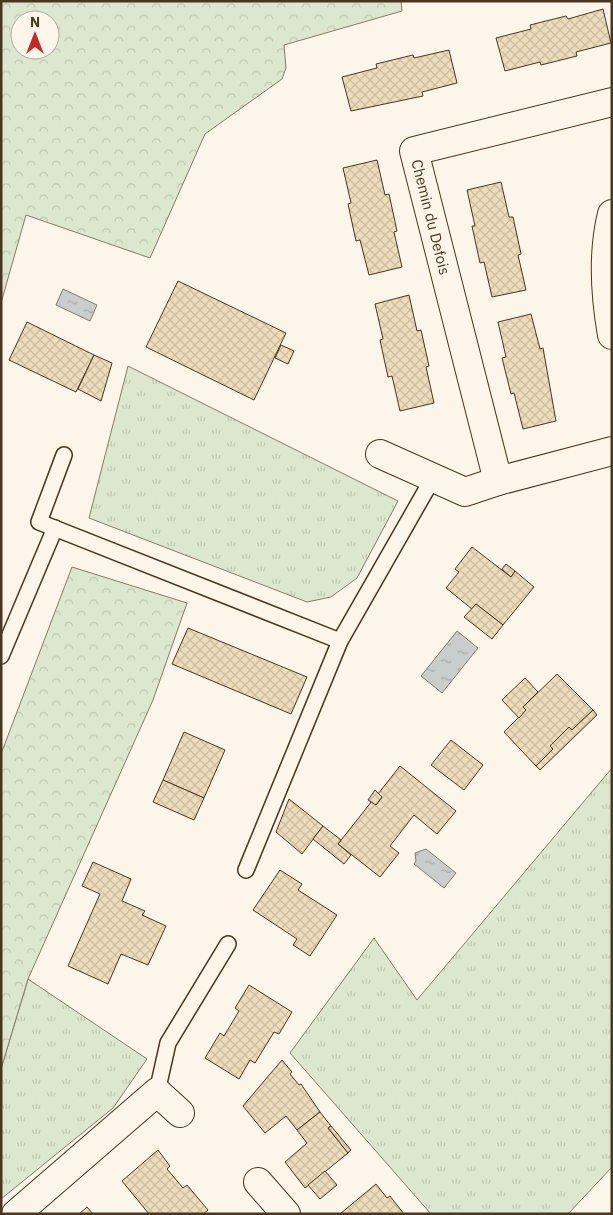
<svg xmlns="http://www.w3.org/2000/svg" width="613" height="1215" viewBox="0 0 613 1215" font-family="'IBM Plex Sans',sans-serif">
<defs>
<pattern id="grass-tufts" width="24" height="20" patternUnits="userSpaceOnUse" patternTransform="scale(1.25)"><rect width="24" height="20" fill="#dce7d0"/><path d="M3 7l-1-3M5 7V3M7 7l1-3M15 17l-1-3M17 17v-4M19 17l1-3" fill="none" stroke="#bec7b2"/></pattern>
<pattern id="forest-crowns" width="20" height="18" patternUnits="userSpaceOnUse" patternTransform="scale(1.25)"><rect width="20" height="18" fill="#dce7d0"/><path d="M2 6a3 3 0 1 1 6 0M12 15a3 3 0 1 1 6 0" fill="none" stroke="#bec7b2"/></pattern>
<pattern id="water-ripples" width="26" height="14" patternUnits="userSpaceOnUse" patternTransform="scale(1.25)"><rect width="26" height="14" fill="#c9cecd"/><path d="M2 4q2-2 4 0t4 0M15 11q2-2 4 0t4 0" fill="none" stroke="#a5a8a6"/></pattern>
<pattern id="building-cross-hatch" width="8" height="8" patternUnits="userSpaceOnUse" patternTransform="scale(1.25)"><rect width="8" height="8" fill="#ecdcbc"/><path d="M0 0l8 8M0 8l8-8" fill="none" stroke="#ccbda1"/></pattern>
</defs>
<rect width="100%" height="100%" fill="#fbf6e9"/>
<!-- grass -->
<g fill="url(#grass-tufts)" stroke="#887966">
<path d="M128 366 398 501 357 578 331 597 307 602 89 518Z"/>
<path d="M612 768V1167L568 1214H431L290 1053 374 938 417 1000Z"/>
<path d="M28 979 147 1059 113 1108 1 1199V1069Z"/>
</g>
<!-- forest -->
<g fill="url(#forest-crowns)" stroke="#887966" fill-rule="evenodd">
<path d="M1 1H401L402 11 284 45 286 68 282 79 205 134 150 258 26 215 1 303ZM20 20H50V50H20Z"/>
<path d="M72 567 187 603 153 700 28 979 1 1069V754Z"/>
</g>
<!-- water -->
<g fill="url(#water-ripples)" stroke="#887966">
<path d="M63 289 97 305 90 321 56 305Z"/>
<path d="M457 631 478 648 442 693 421 676Z"/>
<path d="M426 849 456 873 444 888 414 864 416 861 415 853Z"/>
</g>
<!-- building -->
<g fill="url(#building-cross-hatch)" stroke="#4a3520">
<path d="M603 9 611 43 576 52 577 56 541 65 540 62 505 71 496 38 531 29 530 25 566 16 568 19Z"/>
<path d="M449 50 457 83 422 92 423 96 351 111 342 77 377 68 376 64 413 55 414 58Z"/>
<path d="M377 160 385 195 389 194 397 231 394 232 402 267 369 275 360 240 356 241 348 204 351 203 343 168Z"/>
<path d="M501 182 509 217H513L521 254 518 255 526 290 492 297 484 262 480 263 472 226H475L467 190Z"/>
<path d="M178 281 286 333 254 400 146 347Z"/>
<path d="M409 295 417 331 421 330 429 366 426 367 434 403 400 411 392 376 388 377 380 340 383 339 375 304Z"/>
<path d="M531 314 540 349 543 348 556 421 523 429 514 393 511 394 502 358 506 357 498 322Z"/>
<path d="M27 322 94 355 76 392 9 360Z"/>
<path d="M281 345 294 351 288 364 275 358Z"/>
<path d="M94 355 112 363 101 401 78 389Z"/>
<path d="M472 547 511 577 515 571 534 587 503 625 476 604 472 609 446 588 459 572 455 569Z"/>
<path d="M506 564 515 571 511 577 502 569Z"/>
<path d="M476 604 503 625 492 639 464 617Z"/>
<path d="M188 628 307 677 291 714 172 664Z"/>
<path d="M557 674 593 710 572 730 569 727 550 746 553 749 536 766 504 732 526 710 523 707Z"/>
<path d="M525 678 538 692 523 707 526 710 519 718 502 700Z"/>
<path d="M593 710 597 715 540 770 536 766 553 749 550 746 569 727 572 730Z"/>
<path d="M184 732 225 750 204 798 163 780Z"/>
<path d="M451 740 483 765 464 790 431 765Z"/>
<path d="M400 766 456 811 437 834 414 815 390 846 399 853 380 877 338 844 372 801 376 805 382 797 378 794Z"/>
<path d="M163 780 204 798 194 820 153 802Z"/>
<path d="M375 790 382 797 376 805 368 800Z"/>
<path d="M289 799 323 826 302 854 276 832Z"/>
<path d="M323 826 341 840 338 844 351 855 344 864 313 839Z"/>
<path d="M93 862 131 879 122 901 145 911 142 915 166 926 148 965 121 954 108 984 68 966 100 894 82 886Z"/>
<path d="M280 870 302 884 298 890 337 915 310 956 293 945 297 939 253 910Z"/>
<path d="M249 985 292 1012 279 1034 274 1032 255 1063 250 1060 239 1079 205 1058 220 1033 224 1036 239 1011 235 1008Z"/>
<path d="M282 1060 292 1072 290 1074 299 1085 301 1084 320 1112 297 1130 286 1116 265 1133 243 1106Z"/>
<path d="M320 1112 331 1126 328 1128 348 1153 305 1188 285 1162 307 1143 297 1130Z"/>
<path d="M331 1126 351 1150 348 1153 328 1128Z"/>
<path d="M158 1150 170 1166 167 1169 183 1188 187 1185 208 1210 203 1214H149L122 1181Z"/>
<path d="M325 1171 337 1185 320 1199 308 1185Z"/>
<path d="M376 1184 387 1198 390 1196 404 1214H340Z"/>
<path d="M87 1207 93 1214H79Z"/>
</g>
<g fill="none" stroke-linecap="round" stroke-linejoin="round">
<defs>
<g id="service">
<path d="M64 455 39 522 340 641"/>
<path d="M1 656 55 528"/>
<path d="M246 870 340 641 433 478"/>
<path d="M157 1092 168 1043 228 944"/>
</g>
<g id="minor">
<path d="M612 214C602 254 605 295 612 335"/>
<path d="M380 454 465 492 498 481 612 451"/>
<path d="M498 481 414 151 612 102"/>
<path d="M258 1182 286 1214"/>
<path d="M16 1214 157 1092 180 1113"/>
</g>
</defs>
<!-- service casing -->
<use href="#service" stroke="#4a3520" stroke-width="18"/>
<!-- minor casing -->
<use href="#minor" stroke="#4a3520" stroke-width="30"/>
<!-- service -->
<use href="#service" stroke="#fbf6e9" stroke-width="15"/>
<!-- minor -->
<use href="#minor" stroke="#fbf6e9" stroke-width="28"/>
</g>
<g text-anchor="middle" dominant-baseline="central" stroke-width="4" stroke-linejoin="round" paint-order="stroke">
<!-- street labels -->
<g font-size="15" fill="#4a3520" stroke="#fbf6e9">
<text transform="translate(431 217) rotate(76)">Chemin du Defois</text>
</g>
</g>
<!-- border -->
<rect width="613" height="1215" fill="none" stroke="#4a3520" stroke-width="5"/>
<!-- north arrow -->
<g transform="translate(35 35)"><circle r="24" fill="#fbf6e9" stroke="#b4a999"/>
<path d="M0-4L9 19L0 12L-9 19Z" fill="#c62828"/>
<text y="-8" font-size="14" font-weight="bold" text-anchor="middle" fill="#4a3520">N</text>
</g>
</svg>
